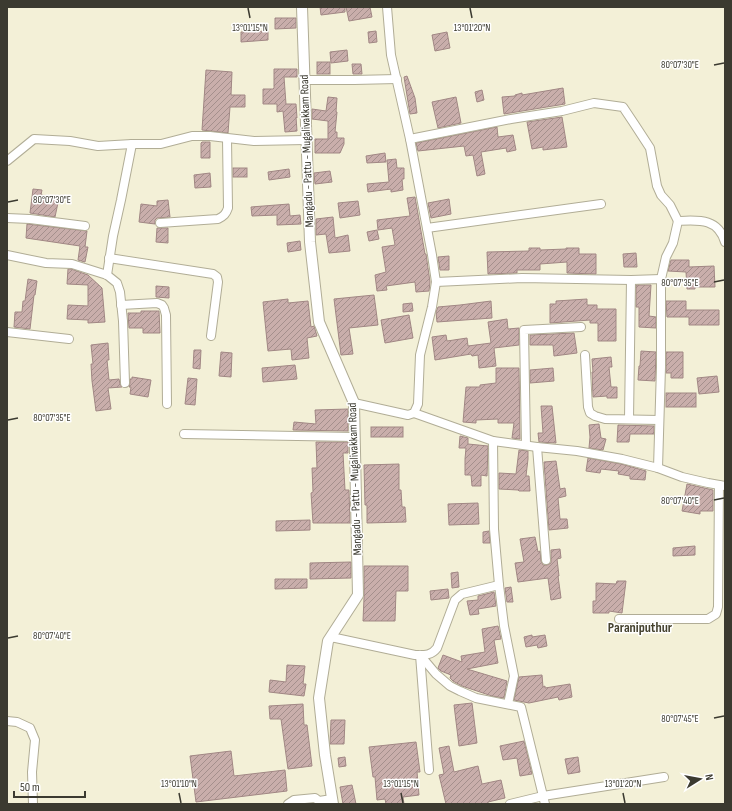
<svg xmlns="http://www.w3.org/2000/svg" width="732" height="811" viewBox="0 0 732 811" font-family="'Sofia Sans Condensed',sans-serif">
<defs>
<pattern id="building-hatch" width="6" height="6" patternUnits="userSpaceOnUse"><rect width="6" height="6" fill="#c9aeab"/><path d="M-1 1l2-2M0 6l6-6M5 7l2-2" fill="none" stroke="#a48f8c"/></pattern>
</defs>
<rect width="100%" height="100%" fill="#f3f0d7"/>
<!-- building -->
<g fill="url(#building-hatch)" stroke="#a18784">
<path d="M320 7H345V12L321 15Z"/>
<path d="M346 7H370L372 17 349 21Z"/>
<path d="M275 18H296V28L275 29Z"/>
<path d="M268 31V40L241 42V32Z"/>
<path d="M376 31 377 42 369 43 368 32Z"/>
<path d="M447 32 450 48 435 51 432 35Z"/>
<path d="M347 50 348 61 331 63 330 52Z"/>
<rect x="317" y="62" width="13" height="12"/>
<path d="M352 64H361L362 74H353Z"/>
<path d="M274 69H297V77H284L286 104H296L297 118 296 117 297 131 285 132 283 111 277 112V104H263V89H273L274 88Z"/>
<path d="M206 70 232 72 231 95H245V107H230L228 133 202 130Z"/>
<path d="M407 76 415 98 417 113 410 114 404 77Z"/>
<path d="M563 88 565 104 504 114 502 97 515 96V95L522 93V95Z"/>
<path d="M482 90 484 100 477 102 475 92Z"/>
<path d="M328 97 337 98 336 112H337L335 132H337V138H344V144L340 153H315V139H328V121L312 119V109L326 111Z"/>
<path d="M456 97 461 123 438 128 432 102Z"/>
<path d="M562 117 567 147 543 150V147L532 149 527 122Z"/>
<path d="M497 127 498 137 513 135 516 150 507 152 506 148 481 152 485 174 477 176 473 155 466 156 464 146 418 151 416 143Z"/>
<path d="M202 142H210V158H201V143Z"/>
<path d="M385 153 386 162 367 163 366 156Z"/>
<path d="M396 159 397 168H404V179H402L403 190 391 192V189L368 192 367 184 389 182 387 160Z"/>
<rect x="233" y="168" width="14" height="9"/>
<path d="M289 169 290 177 269 180 268 172Z"/>
<path d="M330 171 332 182 315 184 314 173Z"/>
<path d="M210 173 211 187 195 188 194 175Z"/>
<path d="M33 189 42 190 41 195 59 198 55 217 30 213Z"/>
<path d="M415 197 425 254H426L430 282 429 291 416 292 415 282 386 286 387 290 377 291 375 275 386 272 382 247 395 245 392 228 378 230 377 220 410 216 407 198Z"/>
<path d="M449 199 451 214 431 218 428 203Z"/>
<path d="M168 200 170 217 157 218 155 220V224L139 222 141 204 157 206V201Z"/>
<path d="M358 201 360 215 340 218 338 203Z"/>
<path d="M289 204 290 216 300 215 301 224 277 225V215L252 216 251 207Z"/>
<path d="M333 217 335 238 348 235 350 251 329 253 326 234 316 235V219Z"/>
<path d="M27 224 87 231 85 247H88L85 262 78 260 80 246 26 238Z"/>
<path d="M157 228H168V243L156 242Z"/>
<path d="M377 230 379 239 369 241 367 232Z"/>
<path d="M300 241 301 250 288 252 287 243Z"/>
<path d="M529 248H540V250L566 249V248H579V254H596V274L567 273V262L540 264V270H517V273L488 274 487 252 529 251Z"/>
<path d="M636 253 637 267H624L623 254Z"/>
<path d="M449 256V270H440L438 257Z"/>
<path d="M671 260H689V267L714 266 715 287H695V289H687L686 272 668 271Z"/>
<path d="M68 269H71L88 275 102 288 105 322 88 323V320L67 319 68 305 88 306V285L67 284Z"/>
<path d="M28 279 37 281 35 295H34L30 329 14 327 15 312H22L23 301H25Z"/>
<path d="M636 285H651L649 316 656 317V328L639 327V307H636Z"/>
<path d="M156 286 169 287V298L156 297Z"/>
<path d="M374 295 378 325 349 328 353 354 341 355 334 299Z"/>
<path d="M288 299V303L308 301 311 327 314 326 317 336 307 338 309 358 292 360 291 349 268 351 263 302Z"/>
<path d="M587 299V305H597V309H616V341H598V323H590V320L550 323V304H556V301Z"/>
<path d="M491 301 492 318 437 322 436 312 438 307 460 305Z"/>
<path d="M666 301H686V310H719V325H689V317H667Z"/>
<path d="M412 303 413 311 403 312V304Z"/>
<path d="M141 311H159L160 333H143V328H129L128 313H141Z"/>
<path d="M409 315 413 338 385 343 381 320Z"/>
<path d="M507 319 508 329 519 328V345L494 348 496 366 479 368 478 355 472 356 471 354 435 360 432 337 446 335 447 341 467 338 468 346 491 343 488 322Z"/>
<path d="M574 333 577 353 554 356 553 345H530V335Z"/>
<path d="M108 343 109 360H107L109 380 119 379 120 384 122 387 108 388 111 409 96 411 92 381 91 364H93L91 345Z"/>
<path d="M194 350H201L200 369 193 368Z"/>
<path d="M641 351 656 352 655 381 638 380 639 366H640Z"/>
<path d="M221 352 232 353 231 377 219 376Z"/>
<path d="M666 352H683V378H671V373H666Z"/>
<path d="M611 357 612 367H609L611 387H617V398H607V396L593 397 592 372H593L592 359Z"/>
<path d="M295 365 297 379 263 382 262 368Z"/>
<path d="M496 368H519L520 439 512 438 514 423H498V419L476 420V423L463 422 466 387H480V385L496 383Z"/>
<path d="M553 368 554 381 530 383V370Z"/>
<path d="M717 376 719 392 699 394 697 378Z"/>
<path d="M132 377 151 380 148 397 130 394 131 387H129L130 383V379H132Z"/>
<path d="M188 378 197 379 195 405 185 404Z"/>
<rect x="666" y="393" width="30" height="14"/>
<path d="M541 406H552L556 443 539 442 538 433H543Z"/>
<path d="M348 409V431L293 430 294 422 316 424 315 410Z"/>
<path d="M599 424 601 438 606 439 603 450 589 448 590 437 589 425Z"/>
<path d="M618 425 654 426V434H630L629 442H617Z"/>
<rect x="371" y="427" width="32" height="10"/>
<path d="M460 436 468 438V444L488 446 487 476 481 475V486H472L471 475H465V459L466 448H459Z"/>
<path d="M316 442H348V453H343L345 490H349L350 523H313L311 493 313 492 312 468H317Z"/>
<path d="M519 450 528 451V459L526 476H529L530 491H519L518 490 499 489V473L516 474Z"/>
<path d="M588 458 621 464 646 471 645 480 630 479V476L618 474 619 471 601 469 600 473 586 471Z"/>
<path d="M556 461 560 489 565 488 566 496 558 498 560 519H567L568 528 549 530 544 462Z"/>
<path d="M399 464V490H401L402 507H405L406 522 367 523V505H365L364 465Z"/>
<path d="M687 484 713 490V511H700V514L682 511Z"/>
<path d="M478 503 479 524 449 525 448 504Z"/>
<path d="M310 520V530L276 531V521Z"/>
<path d="M489 531 490 543H483V532Z"/>
<path d="M535 537 538 552 540 551 541 561 543 565H547L551 563V550L560 549 561 558 557 559 559 576H558L561 598 551 600 548 578 518 582 515 563 524 562 520 539Z"/>
<path d="M695 546V555L673 556V548Z"/>
<path d="M351 562V578L310 579V563Z"/>
<path d="M364 566H408V591H396L395 621H363L364 598Z"/>
<path d="M458 572 459 587 452 588 451 573Z"/>
<path d="M275 579H307V588L275 589Z"/>
<path d="M617 581H626L622 613 609 611V613H593V601H596V583L616 584Z"/>
<path d="M511 587 513 602H507L505 588Z"/>
<path d="M448 589 449 598 431 600 430 591Z"/>
<path d="M494 592 496 606 478 609 479 614 470 615 467 601 478 600V596Z"/>
<path d="M498 626 501 639 494 640 498 663 467 669 507 681 504 698 492 696 462 686 453 681 450 678 451 675 441 671 438 668 443 655 462 662 461 656 485 652 482 629Z"/>
<path d="M532 635V637L545 635 547 646 538 648 537 645 526 647 524 637Z"/>
<path d="M287 665 305 666 303 684H306L304 696 269 692 270 680 286 682Z"/>
<path d="M542 675 543 687 545 686V688L570 684 572 697 559 700 558 697 529 703 514 700 519 677Z"/>
<path d="M472 703 477 743 459 746 454 705Z"/>
<path d="M303 704 304 725H307L312 766 288 769 281 719H270L269 706Z"/>
<path d="M331 720H345L344 744H330Z"/>
<path d="M524 741 532 774 520 776 517 758 503 760 500 746Z"/>
<path d="M416 742 420 772H417L419 795 403 797 404 804H386L385 799 377 800 375 777H373L369 747Z"/>
<path d="M449 746 454 772 478 766 482 784 501 780 505 798 488 802V804H446L439 775 444 774 439 748Z"/>
<path d="M231 751 234 776 285 770 287 791 196 802 190 756Z"/>
<path d="M345 757 346 766 339 767 338 758Z"/>
<path d="M578 757 580 772 568 774 565 759Z"/>
<path d="M352 785 356 804H343L340 787Z"/>
</g>
<g fill="none" stroke-linecap="round" stroke-linejoin="round">
<defs>
<g id="minor">
<path d="M305 80H354L397 79"/>
<path d="M410 139 511 119 562 111 594 103 623 107 635 125 650 148 657 186 661 195 670 205 678 221"/>
<path d="M7 161 34 139 70 141 98 146 132 144H161L192 136H210L254 141 306 140"/>
<path d="M7 218 30 219 85 226"/>
<path d="M160 223 218 219C224 216 226 214 228 208L227 139"/>
<path d="M427 228 601 204"/>
<path d="M7 255 46 263 72 264 107 275 117 283 120 292 123 321 125 383"/>
<path d="M109 258 213 274 217 277 218 282 211 336"/>
<path d="M107 275 113 236 121 200 132 144"/>
<path d="M661 279 666 257 673 243 678 221C699 220 718 218 725 242"/>
<path d="M436 282 522 278 631 280 661 279V367L658 468"/>
<path d="M121 305 157 303 162 305 164 308 166 315 167 404"/>
<path d="M7 332 69 339"/>
<path d="M585 355 588 407 590 413 595 416 605 419 659 420"/>
<path d="M354 403 408 415 414 413 418 404 420 355 432 307 436 282 432 255 410 139 391 55 387 7"/>
<path d="M414 413 493 441 537 447 577 451 622 459 658 468 682 477 708 483 725 486"/>
<path d="M629 419 631 280"/>
<path d="M184 434 355 437"/>
<path d="M493 441 494 529 499 585 504 626 514 676 508 704"/>
<path d="M526 445 524 330 581 327"/>
<path d="M537 447 546 560"/>
<path d="M619 619H708L716 614 718 607 719 485"/>
<path d="M331 637 415 655C424 655 431 656 437 648L455 600 462 594 499 585"/>
<path d="M420 655 436 674 450 686 460 691 476 698 521 707 545 804"/>
<path d="M420 655 429 770"/>
<path d="M7 721 17 722 30 728 35 740 32 772 33 804"/>
<path d="M288 804 294 800 315 798 319 801 332 799"/>
<path d="M510 804 543 796 664 777"/>
</g>
<path id="tertiary" d="M302 7 310 242 319 322 354 403 358 595 328 641 319 698 325 755 333 804"/>
</defs>
<!-- minor casing -->
<use href="#minor" stroke="#b1ad96" stroke-width="10"/>
<!-- tertiary casing -->
<use href="#tertiary" stroke="#b1ad96" stroke-width="12"/>
<!-- minor -->
<use href="#minor" stroke="#fff" stroke-width="8"/>
<!-- tertiary -->
<use href="#tertiary" stroke="#fff" stroke-width="10"/>
</g>
<!-- ticks -->
<path fill="none" stroke="#3b3a30" stroke-width="1.5" d="M248 8 250 18M470 8 472 18M714 65 724 63M8 202 18 200M714 282 724 280M8 420 18 418M714 500 724 498M8 638 18 636M714 718 724 716M179 793 181 803M401 793 403 803M623 793 625 803"/>
<g text-anchor="middle" dominant-baseline="central" stroke-width="3" stroke-linejoin="round" paint-order="stroke">
<!-- street labels -->
<g font-size="12" fill="#3b3a30" stroke="#fff">
<text transform="translate(307 151) rotate(-92)">Mangadu - Pattu - Mugalivakkam Road</text>
<text transform="translate(355 479) rotate(-92)">Mangadu - Pattu - Mugalivakkam Road</text>
</g>
<!-- quarter labels -->
<g font-size="14" font-weight="bold" fill="#45422e" stroke="#fff">
<text x="640" y="627">Paraniputhur</text>
</g>
</g>
<g font-size="10" text-anchor="middle" fill="#3b3a30" stroke="#fff" stroke-width="3" stroke-linejoin="round" paint-order="stroke">
<text x="250" y="31">13°01'15"N</text>
<text x="472" y="31">13°01'20"N</text>
<text x="680" y="68">80°07'30"E</text>
<text x="52" y="203">80°07'30"E</text>
<text x="680" y="286">80°07'35"E</text>
<text x="52" y="421">80°07'35"E</text>
<text x="680" y="504">80°07'40"E</text>
<text x="52" y="639">80°07'40"E</text>
<text x="680" y="722">80°07'45"E</text>
<text x="179" y="787">13°01'10"N</text>
<text x="401" y="787">13°01'15"N</text>
<text x="623" y="787">13°01'20"N</text>
</g>
<!-- border -->
<rect width="732" height="811" fill="none" stroke="#3b3a30" stroke-width="16"/>
<!-- north arrow -->
<g transform="translate(700 779) rotate(79)" stroke="#ffffff" stroke-width="3" paint-order="stroke">
<path d="M0-3L7 15L0 10L-7 15Z" fill="#3b3a30"/>
<text y="-6" font-size="11" font-weight="bold" text-anchor="middle" fill="#3b3a30">N</text>
</g>
<!-- scale -->
<path d="M14 791v6h71v-6" fill="none" stroke="#3b3a30" stroke-width="2"/>
<text x="20" y="791" font-size="12" fill="#3b3a30" stroke="#ffffff" stroke-width="3" paint-order="stroke">50 m</text>
</svg>
